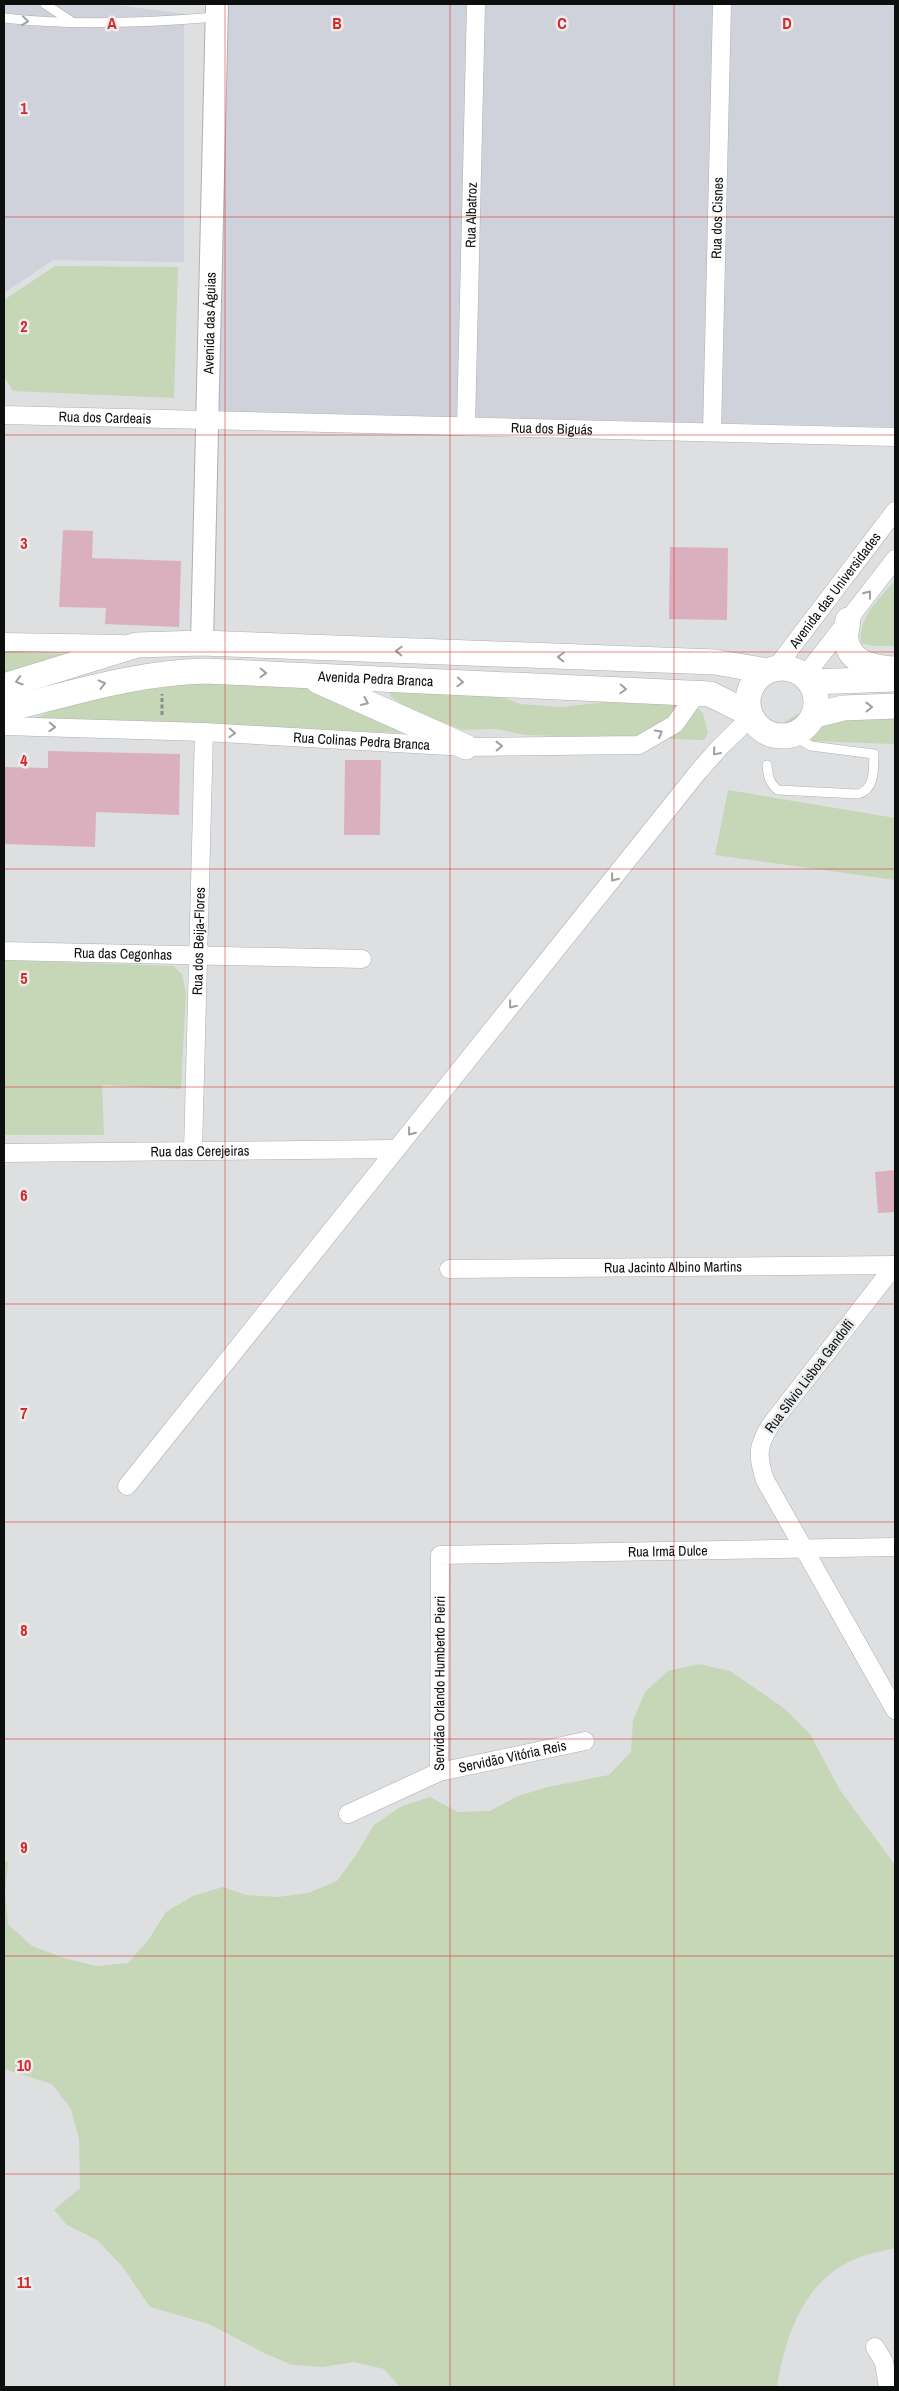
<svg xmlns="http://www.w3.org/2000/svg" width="899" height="2391" viewBox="0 0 899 2391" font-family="'Archivo Narrow',sans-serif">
<rect width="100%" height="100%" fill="#dedfe0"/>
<!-- built -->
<g fill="#cfd2db">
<path d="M4 4H108L184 14V262L53 260 4 293Z"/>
<path d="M226 4H895V427L215 411Z"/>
</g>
<!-- green -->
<g fill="#c5d7b7">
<path d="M55 266 178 267 174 398 13 391 4 377V300Z"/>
<path d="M895 581V646H875L861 643C858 617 879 599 895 581Z"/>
<path d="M4 652 70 654 4 673Z"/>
<path d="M186 679 312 688 409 733 31 720 71 702Z"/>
<path d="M391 690 492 693 520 704 561 707 598 703 612 697 692 704 703 713 708 733 704 740 526 735 496 729 463 730 409 710 390 696Z"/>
<path d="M805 711 895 712V744L780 740 776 737C779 723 793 716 805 711Z"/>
<path d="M728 790 895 818V880L715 855Z"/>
<path d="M4 960 173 966 182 974 186 992 181 1089 102 1085 104 1135H4Z"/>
<path d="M699 1664 730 1671 785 1709 810 1734 840 1790 895 1865V2248C882 2251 867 2254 855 2259 803 2281 785 2337 777 2387H400L384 2369 354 2362 323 2367 292 2365 264 2353 209 2324 150 2307 122 2266 97 2240 67 2225 54 2210 80 2188 79 2139 71 2109 52 2084 4 2069V1859L8 1863 5 1893 8 1924 32 1946 64 1958 96 1966 128 1963 149 1939 166 1912 193 1896 223 1887 246 1895 278 1897 308 1893 337 1881 356 1855 374 1825 400 1807 430 1797 458 1812 490 1811 518 1796 548 1787 609 1775 631 1752 633 1721 645 1692 668 1671Z"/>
</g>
<!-- building -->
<g fill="#dab0bf">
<path d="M63 530 93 531 92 558 181 561 179 627 105 624 106 608 59 607Z"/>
<path d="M670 547 728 548 727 620 669 619Z"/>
<path d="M48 751 180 754 179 815 96 812 95 847 4 844V767L48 768Z"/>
<path d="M345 760H381L380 835H344Z"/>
<path d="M895 1170V1212L878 1213 875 1172Z"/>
</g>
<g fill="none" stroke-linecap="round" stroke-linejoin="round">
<defs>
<g id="service">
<path d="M45 4 72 22"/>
<path d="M4 18C73 26 146 23 216 17"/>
<path d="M767 765C768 776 769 783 778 790L858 794C876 789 873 769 874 754L811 746 792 735"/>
</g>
<g id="minor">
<path id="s1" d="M4 415 895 437"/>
<path id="s2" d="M466 426 476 4"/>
<path id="s3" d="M712 432 722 4"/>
<path d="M4 642 122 644"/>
<path id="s4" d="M775 669 895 511"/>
<path d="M804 677 895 559"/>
<path id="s5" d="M4 726 204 732 466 747 639 745 675 724 697 693"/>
<path id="s6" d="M4 951 362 959"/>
<path id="s7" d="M193 1151 204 732"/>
<path id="s8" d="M4 1153 397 1149"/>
<path d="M895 1265 772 1423C757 1445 757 1456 765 1480L895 1710"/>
<path id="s9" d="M449 1269 895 1265"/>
<path d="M127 1486 698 772 720 747 751 717"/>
<path id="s10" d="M439 1772 585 1741"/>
<path id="s11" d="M348 1814 439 1772 440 1555 895 1547"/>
<path d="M875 2347 884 2362 888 2387"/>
</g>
<g id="tertiary">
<path id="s12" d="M202 643 217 4"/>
</g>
<g id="secondary">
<path d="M848 620C847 626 845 635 846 640 850 664 873 667 893 669"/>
<circle cx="782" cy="702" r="34"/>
<path d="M318 681 466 747"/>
<path d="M810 682 895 679"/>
<path d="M4 686 137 645 202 643 715 662 767 671"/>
<path id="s13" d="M4 710C73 693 133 673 205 671L710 694 748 713"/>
<path d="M815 715 843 708 895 706"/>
</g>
</defs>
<!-- service casing -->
<use href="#service" stroke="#afafb1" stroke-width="10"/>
<!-- minor casing -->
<use href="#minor" stroke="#afafb1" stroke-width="19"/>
<!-- tertiary casing -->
<use href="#tertiary" stroke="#afafb1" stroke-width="24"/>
<!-- secondary casing -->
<use href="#secondary" stroke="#afafb1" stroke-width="26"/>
<!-- path -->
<path stroke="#8a8b8c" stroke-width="3" stroke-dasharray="4 2.5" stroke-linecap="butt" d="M162 715V694"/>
<!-- service -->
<use href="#service" stroke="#fff" stroke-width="9"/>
<!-- minor -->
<use href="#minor" stroke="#fff" stroke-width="18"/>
<!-- tertiary -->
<use href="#tertiary" stroke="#fff" stroke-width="22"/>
<!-- secondary -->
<use href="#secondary" stroke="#fff" stroke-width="25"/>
</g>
<!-- one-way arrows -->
<defs><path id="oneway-chevron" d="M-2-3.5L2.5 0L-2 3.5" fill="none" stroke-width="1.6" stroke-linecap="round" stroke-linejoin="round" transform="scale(1.25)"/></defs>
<g stroke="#9e9f9f">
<use href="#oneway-chevron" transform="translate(25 21) rotate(7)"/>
<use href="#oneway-chevron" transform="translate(868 594) rotate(-52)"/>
<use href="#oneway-chevron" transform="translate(399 651) rotate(-178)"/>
<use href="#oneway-chevron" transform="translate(561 657) rotate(-178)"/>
<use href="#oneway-chevron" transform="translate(263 673) rotate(2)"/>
<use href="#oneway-chevron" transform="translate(19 681) rotate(163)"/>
<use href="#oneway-chevron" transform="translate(460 682) rotate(3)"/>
<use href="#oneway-chevron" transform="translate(102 684) rotate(-14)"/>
<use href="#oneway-chevron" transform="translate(623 689) rotate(3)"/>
<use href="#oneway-chevron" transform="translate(365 702) rotate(24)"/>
<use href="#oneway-chevron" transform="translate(869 707) rotate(-1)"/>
<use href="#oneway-chevron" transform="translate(52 727) rotate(2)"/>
<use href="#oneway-chevron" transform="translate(232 733) rotate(3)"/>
<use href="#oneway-chevron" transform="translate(659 733) rotate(-30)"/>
<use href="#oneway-chevron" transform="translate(499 746) rotate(-1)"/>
<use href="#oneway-chevron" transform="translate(716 752) rotate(131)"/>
<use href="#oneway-chevron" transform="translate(614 878) rotate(129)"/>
<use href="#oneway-chevron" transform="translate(512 1005) rotate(129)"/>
<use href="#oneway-chevron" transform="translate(411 1132) rotate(129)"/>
</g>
<!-- grid -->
<path fill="none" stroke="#d62828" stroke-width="1" stroke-opacity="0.55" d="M225 4V2387M450 4V2387M674 4V2387M4 217H895M4 435H895M4 652H895M4 869H895M4 1087H895M4 1304H895M4 1522H895M4 1739H895M4 1956H895M4 2174H895"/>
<g text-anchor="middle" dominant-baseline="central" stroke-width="5" stroke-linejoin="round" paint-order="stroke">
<!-- street labels -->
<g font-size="14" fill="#0d0e0e" stroke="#ebecee">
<text stroke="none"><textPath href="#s2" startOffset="211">Rua Albatroz</textPath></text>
<text stroke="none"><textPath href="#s3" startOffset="214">Rua dos Cisnes</textPath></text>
<text stroke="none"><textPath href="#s12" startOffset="320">Avenida das Águias</textPath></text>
<text stroke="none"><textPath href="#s1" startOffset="101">Rua dos Cardeais</textPath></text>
<text stroke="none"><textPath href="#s1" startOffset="548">Rua dos Biguás</textPath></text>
<text stroke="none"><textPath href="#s4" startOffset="99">Avenida das Universidades</textPath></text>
<text stroke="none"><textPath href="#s13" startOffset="376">Avenida Pedra Branca</textPath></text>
<text stroke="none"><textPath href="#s5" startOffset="358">Rua Colinas Pedra Branca</textPath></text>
<text stroke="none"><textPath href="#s7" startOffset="210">Rua dos Beija-Flores</textPath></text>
<text stroke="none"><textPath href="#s6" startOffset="119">Rua das Cegonhas</textPath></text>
<text stroke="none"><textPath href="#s8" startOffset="196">Rua das Cerejeiras</textPath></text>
<text stroke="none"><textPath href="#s9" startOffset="224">Rua Jacinto Albino Martins</textPath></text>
<text transform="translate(809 1376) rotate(-53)">Rua Sílvio Lisboa Gandolfi</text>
<text stroke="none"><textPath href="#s11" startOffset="545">Rua Irmã Dulce</textPath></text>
<text stroke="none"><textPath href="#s11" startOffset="189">Servidão Orlando Humberto Pierri</textPath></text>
<text stroke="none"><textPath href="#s10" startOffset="75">Servidão Vitória Reis</textPath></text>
</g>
</g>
<g font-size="16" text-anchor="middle" font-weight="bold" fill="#d62828" stroke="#ebecee" stroke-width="5" stroke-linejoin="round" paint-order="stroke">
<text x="112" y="29">A</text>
<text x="337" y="29">B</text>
<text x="562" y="29">C</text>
<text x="787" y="29">D</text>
<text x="24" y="114">1</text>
<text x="24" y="332">2</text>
<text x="24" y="549">3</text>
<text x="24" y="766">4</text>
<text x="24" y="984">5</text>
<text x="24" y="1201">6</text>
<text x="24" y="1419">7</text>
<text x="24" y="1636">8</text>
<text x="24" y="1853">9</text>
<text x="24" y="2071">10</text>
<text x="24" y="2288">11</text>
</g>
<!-- border -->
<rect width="899" height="2391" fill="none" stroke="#0d0e0e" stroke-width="10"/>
</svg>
